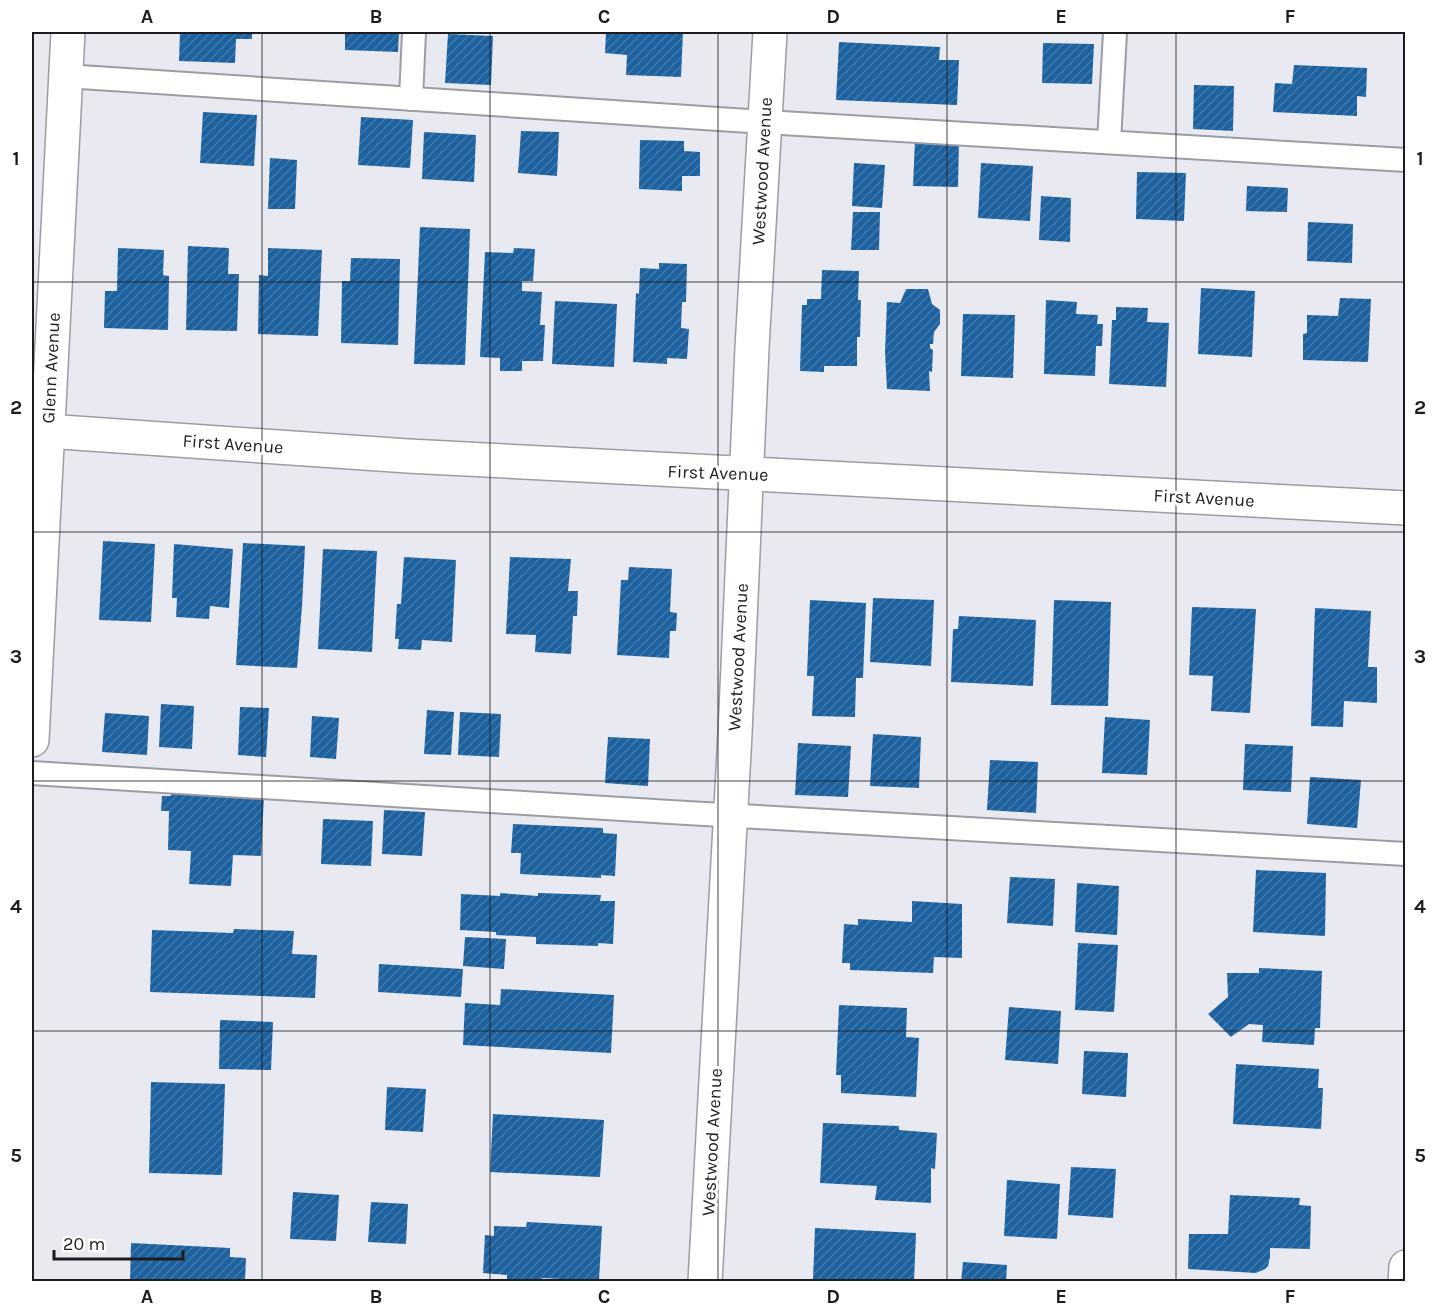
<svg xmlns="http://www.w3.org/2000/svg" width="1437" height="1313" viewBox="0 0 1437 1313" font-family="Karla,sans-serif">
<defs>
<pattern id="building-hatch" width="6" height="6" patternUnits="userSpaceOnUse" patternTransform="scale(1.5)"><rect width="6" height="6" fill="#1d62a0"/><path d="M-1 1l2-2M0 6l6-6M5 7l2-2" fill="none" stroke="#4478a7"/></pattern>
</defs>
<rect width="100%" height="100%" fill="#e9eaf1"/>
<!-- building -->
<g fill="url(#building-hatch)">
<path d="M180 32H252V39H236L235 63 179 61Z"/>
<path d="M345 32H399L398 52 345 50Z"/>
<path d="M606 32H683L681 77 626 75 627 55 605 53Z"/>
<path d="M448 34 493 36 491 85 445 83Z"/>
<path d="M839 42 940 47 939 60H959L957 105 836 100Z"/>
<path d="M1043 43 1094 44 1092 84 1042 83Z"/>
<path d="M1294 65 1367 68 1366 97 1357 96V116L1273 112 1275 83 1292 84Z"/>
<path d="M1194 85 1234 86 1233 131 1193 129Z"/>
<path d="M203 112 257 115 254 166 200 163Z"/>
<path d="M361 117 413 120 410 168 358 165Z"/>
<path d="M521 131 559 132 557 176 518 173Z"/>
<path d="M424 132 476 135 474 182 422 179Z"/>
<path d="M640 140 684 141V151L700 152V176H682V191L639 189Z"/>
<path d="M915 140 959 141 958 187 913 186Z"/>
<path d="M270 158 297 160 295 209H268Z"/>
<path d="M854 163 885 165 882 208 852 206Z"/>
<path d="M981 163 1033 166 1030 221 978 218Z"/>
<path d="M1137 172 1186 173 1184 221 1136 219Z"/>
<path d="M1247 186 1288 188 1287 212 1246 211Z"/>
<path d="M1041 196 1071 198 1070 242 1039 240Z"/>
<path d="M853 212H880L879 250H851Z"/>
<path d="M1308 222 1353 224 1352 263 1307 261Z"/>
<path d="M420 227 470 229 465 365 414 364Z"/>
<path d="M188 246 229 248 228 274H239L237 331 186 330Z"/>
<path d="M118 248 164 250 163 275 169 276 168 330 104 328 105 291H117Z"/>
<path d="M268 248 322 250 318 336 258 334 259 275 268 276Z"/>
<path d="M514 248 535 249 533 281H522V291L542 292 540 325H545L543 361H522V371H500V358L480 357 485 252 513 253Z"/>
<path d="M351 258 400 259 398 345 341 343 342 281H350Z"/>
<path d="M659 263 687 264 686 302H682L681 328 689 329 687 359 667 358V364L633 362 636 293 639 294 640 268 659 269Z"/>
<path d="M822 270 859 271 858 300H861L860 337H857V366H824V372L800 371 802 305H807V299H821Z"/>
<path d="M1201 288 1255 291 1252 357 1198 354Z"/>
<path d="M906 289H928L932 304 940 310V324L934 332 933 344H930V348L933 350 932 372 929 371 930 391 887 389 885 352 887 302 900 303Z"/>
<path d="M1340 298 1371 299 1368 362 1303 360V334L1307 333V315L1338 316Z"/>
<path d="M1046 300 1077 302 1076 314 1098 315 1097 324H1103L1102 346H1096L1095 376 1044 374Z"/>
<path d="M555 301 617 304 614 367 552 364Z"/>
<path d="M1116 307 1148 308 1147 322 1169 323 1166 387 1109 384 1112 320H1116Z"/>
<path d="M963 314 1015 315 1013 378 961 376Z"/>
<path d="M103 541 155 544 151 622 99 620Z"/>
<path d="M243 543 305 546 302 607 297 668 236 665Z"/>
<path d="M174 544 233 549 229 608 210 606 209 619 176 617 177 598H172Z"/>
<path d="M323 549 377 551 372 652 318 649Z"/>
<path d="M404 557 456 560 452 642 422 640 421 650 398 649 399 639H395L397 604H401Z"/>
<path d="M510 557 571 559 568 591H578L577 616H573L571 654 535 652 536 635 506 634Z"/>
<path d="M629 567 672 569 670 612 677 613 676 631H670L669 658 617 655 621 580H628Z"/>
<path d="M873 598 934 600 931 666 870 662Z"/>
<path d="M810 600 866 603 863 678H856L855 717 812 716 814 676H807Z"/>
<path d="M1054 600 1111 602 1108 706 1051 705Z"/>
<path d="M1192 607 1256 609 1250 713 1211 711 1213 676 1189 675Z"/>
<path d="M1315 608 1371 611 1368 667H1377V703L1344 701 1343 727 1311 726Z"/>
<path d="M959 616 1036 620 1033 686 951 682 953 629H958Z"/>
<path d="M161 704 194 706 192 749 159 747Z"/>
<path d="M240 707 269 708 266 757 238 755Z"/>
<path d="M427 710 454 712 451 755 424 754Z"/>
<path d="M460 712 501 714 499 757 458 755Z"/>
<path d="M105 713 149 716 147 755 102 752Z"/>
<path d="M312 716 339 718 336 759 310 757Z"/>
<path d="M1105 717 1150 720 1147 775 1102 773Z"/>
<path d="M873 734 921 737 919 788 870 786Z"/>
<path d="M608 737 650 739 648 786 605 783Z"/>
<path d="M798 743 851 746 848 797 795 795Z"/>
<path d="M1245 744 1293 746 1291 792 1243 790Z"/>
<path d="M990 760 1038 762 1036 813 987 810Z"/>
<path d="M1310 777 1361 780 1357 828 1307 824Z"/>
<path d="M171 790 264 795 261 856 233 855 231 886 189 884 191 851 168 850 169 811H161L162 796H171Z"/>
<path d="M384 810 425 812 422 856 382 854Z"/>
<path d="M323 819 373 821 371 866 321 864Z"/>
<path d="M513 824 603 828V833L617 834 615 876 601 875V878L520 874 521 853H511Z"/>
<path d="M1256 870 1326 873 1325 936 1253 932Z"/>
<path d="M1010 877 1055 879 1053 926 1007 923Z"/>
<path d="M1077 883 1119 886 1117 935 1075 932Z"/>
<path d="M500 893 538 896V893L601 895 600 901H615L613 944 598 943V946L536 944V937L496 935V932L460 930 461 894 500 896Z"/>
<path d="M912 901 962 904V958L934 957 933 973 850 970V963H842L844 924 858 925V919L912 922Z"/>
<path d="M234 929 294 931 292 954 317 955 315 998 150 992 152 930 233 933Z"/>
<path d="M465 937 506 939 504 969 463 966Z"/>
<path d="M1078 943 1118 945 1114 1012 1075 1010Z"/>
<path d="M379 964 463 969 461 997 378 992Z"/>
<path d="M1259 968 1322 971 1320 1028H1315L1314 1045 1262 1042 1263 1025 1249 1024 1231 1037 1208 1014 1228 997 1227 973H1259Z"/>
<path d="M501 989 614 995 611 1053 463 1045 465 1003 500 1005Z"/>
<path d="M839 1005 907 1008 906 1037 919 1038 916 1097 841 1093V1075H836Z"/>
<path d="M1009 1007 1061 1011 1058 1064 1005 1060Z"/>
<path d="M220 1020 273 1022 271 1070 219 1069Z"/>
<path d="M1084 1051 1128 1053 1126 1097 1082 1094Z"/>
<path d="M1236 1064 1319 1069 1318 1088H1323L1321 1129 1233 1124Z"/>
<path d="M151 1082 225 1084 222 1175 149 1173Z"/>
<path d="M387 1087 426 1089 423 1132 385 1130Z"/>
<path d="M493 1114 604 1120 600 1177 490 1172Z"/>
<path d="M823 1123 899 1126V1130L937 1133 935 1169 931 1168V1203L875 1200 877 1186 820 1183Z"/>
<path d="M1071 1167 1116 1169 1113 1218 1068 1215Z"/>
<path d="M1007 1180 1060 1184 1057 1239 1004 1236Z"/>
<path d="M293 1192 339 1195 336 1241 290 1239Z"/>
<path d="M1230 1195 1300 1198 1299 1205 1311 1206 1310 1249 1270 1248V1257L1268 1266 1265 1269 1256 1273 1188 1269 1189 1234H1228Z"/>
<path d="M371 1202 408 1204 406 1244 368 1242Z"/>
<path d="M527 1222 602 1226 599 1281 542 1278V1282H507V1275L483 1273 485 1235 494 1236V1226L526 1227Z"/>
<path d="M815 1228 916 1233 914 1282H859L813 1279Z"/>
<path d="M131 1243 230 1248V1257L246 1258 245 1282H130Z"/>
<path d="M963 1262 1007 1265 1006 1282H961Z"/>
</g>
<g fill="none" stroke-linecap="round" stroke-linejoin="round">
<defs>
<g id="service">
<path d="M65 76 765 122 1406 160"/>
<path d="M411 99 414 32"/>
<path d="M1109 142 1115 32"/>
<path d="M32 773 687 813 1406 854"/>
</g>
<g id="minor">
<path d="M32 740 68 32"/>
<path d="M705 1282 735 734 752 348 770 32"/>
<path d="M1405 1282 1406 1267"/>
</g>
<path id="tertiary" d="M32 430 408 456 1406 508"/>
</defs>
<!-- service casing -->
<use href="#service" stroke="#9c9da4" stroke-width="26"/>
<!-- minor casing -->
<use href="#minor" stroke="#9c9da4" stroke-width="36"/>
<!-- tertiary casing -->
<use href="#tertiary" stroke="#9c9da4" stroke-width="36"/>
<!-- service -->
<use href="#service" stroke="#fff" stroke-width="22"/>
<!-- minor -->
<use href="#minor" stroke="#fff" stroke-width="33"/>
<!-- tertiary -->
<use href="#tertiary" stroke="#fff" stroke-width="33"/>
</g>
<!-- grid -->
<path fill="none" stroke="#1c1c1f" stroke-width="1.5" stroke-opacity="0.55" d="M262 32V1282M490 32V1282M718 32V1282M947 32V1282M1176 32V1282M32 282H1406M32 532H1406M32 781H1406M32 1031H1406"/>
<g text-anchor="middle" dominant-baseline="central" stroke-width="6" stroke-linejoin="round" paint-order="stroke">
<!-- street labels -->
<g font-size="18" fill="#1c1c1f" stroke="#fff">
<text transform="translate(762 171) rotate(-87)">Westwood Avenue</text>
<text transform="translate(51 368) rotate(-87)">Glenn Avenue</text>
<text transform="translate(233 444) rotate(4)">First Avenue</text>
<text transform="translate(718 473) rotate(2)">First Avenue</text>
<text transform="translate(1204 498) rotate(3)">First Avenue</text>
<text transform="translate(738 657) rotate(-87)">Westwood Avenue</text>
<text transform="translate(712 1142) rotate(-87)">Westwood Avenue</text>
</g>
</g>
<!-- border -->
<rect width="1437" height="1313" fill="none" stroke="#ffffff" stroke-width="66"/>
<!-- scale -->
<path d="M54 1250v9h129v-9" fill="none" stroke="#1c1c1f" stroke-width="3"/>
<text x="63" y="1250" font-size="18" fill="#1c1c1f" stroke="#ffffff" stroke-width="4.5" paint-order="stroke">20 m</text>
<rect x="33" y="33" width="1371" height="1247" fill="none" stroke="#1c1c1f" stroke-width="2"/>
<g font-size="20" text-anchor="middle" font-weight="bold" fill="#1c1c1f">
<text x="147" y="23">A</text>
<text x="376" y="23">B</text>
<text x="604" y="23">C</text>
<text x="833" y="23">D</text>
<text x="1061" y="23">E</text>
<text x="1290" y="23">F</text>
<text x="16" y="165">1</text>
<text x="1420" y="165">1</text>
<text x="16" y="414">2</text>
<text x="1420" y="414">2</text>
<text x="16" y="663">3</text>
<text x="1420" y="663">3</text>
<text x="16" y="913">4</text>
<text x="1420" y="913">4</text>
<text x="16" y="1162">5</text>
<text x="1420" y="1162">5</text>
<text x="147" y="1303">A</text>
<text x="376" y="1303">B</text>
<text x="604" y="1303">C</text>
<text x="833" y="1303">D</text>
<text x="1061" y="1303">E</text>
<text x="1290" y="1303">F</text>
</g>
</svg>
